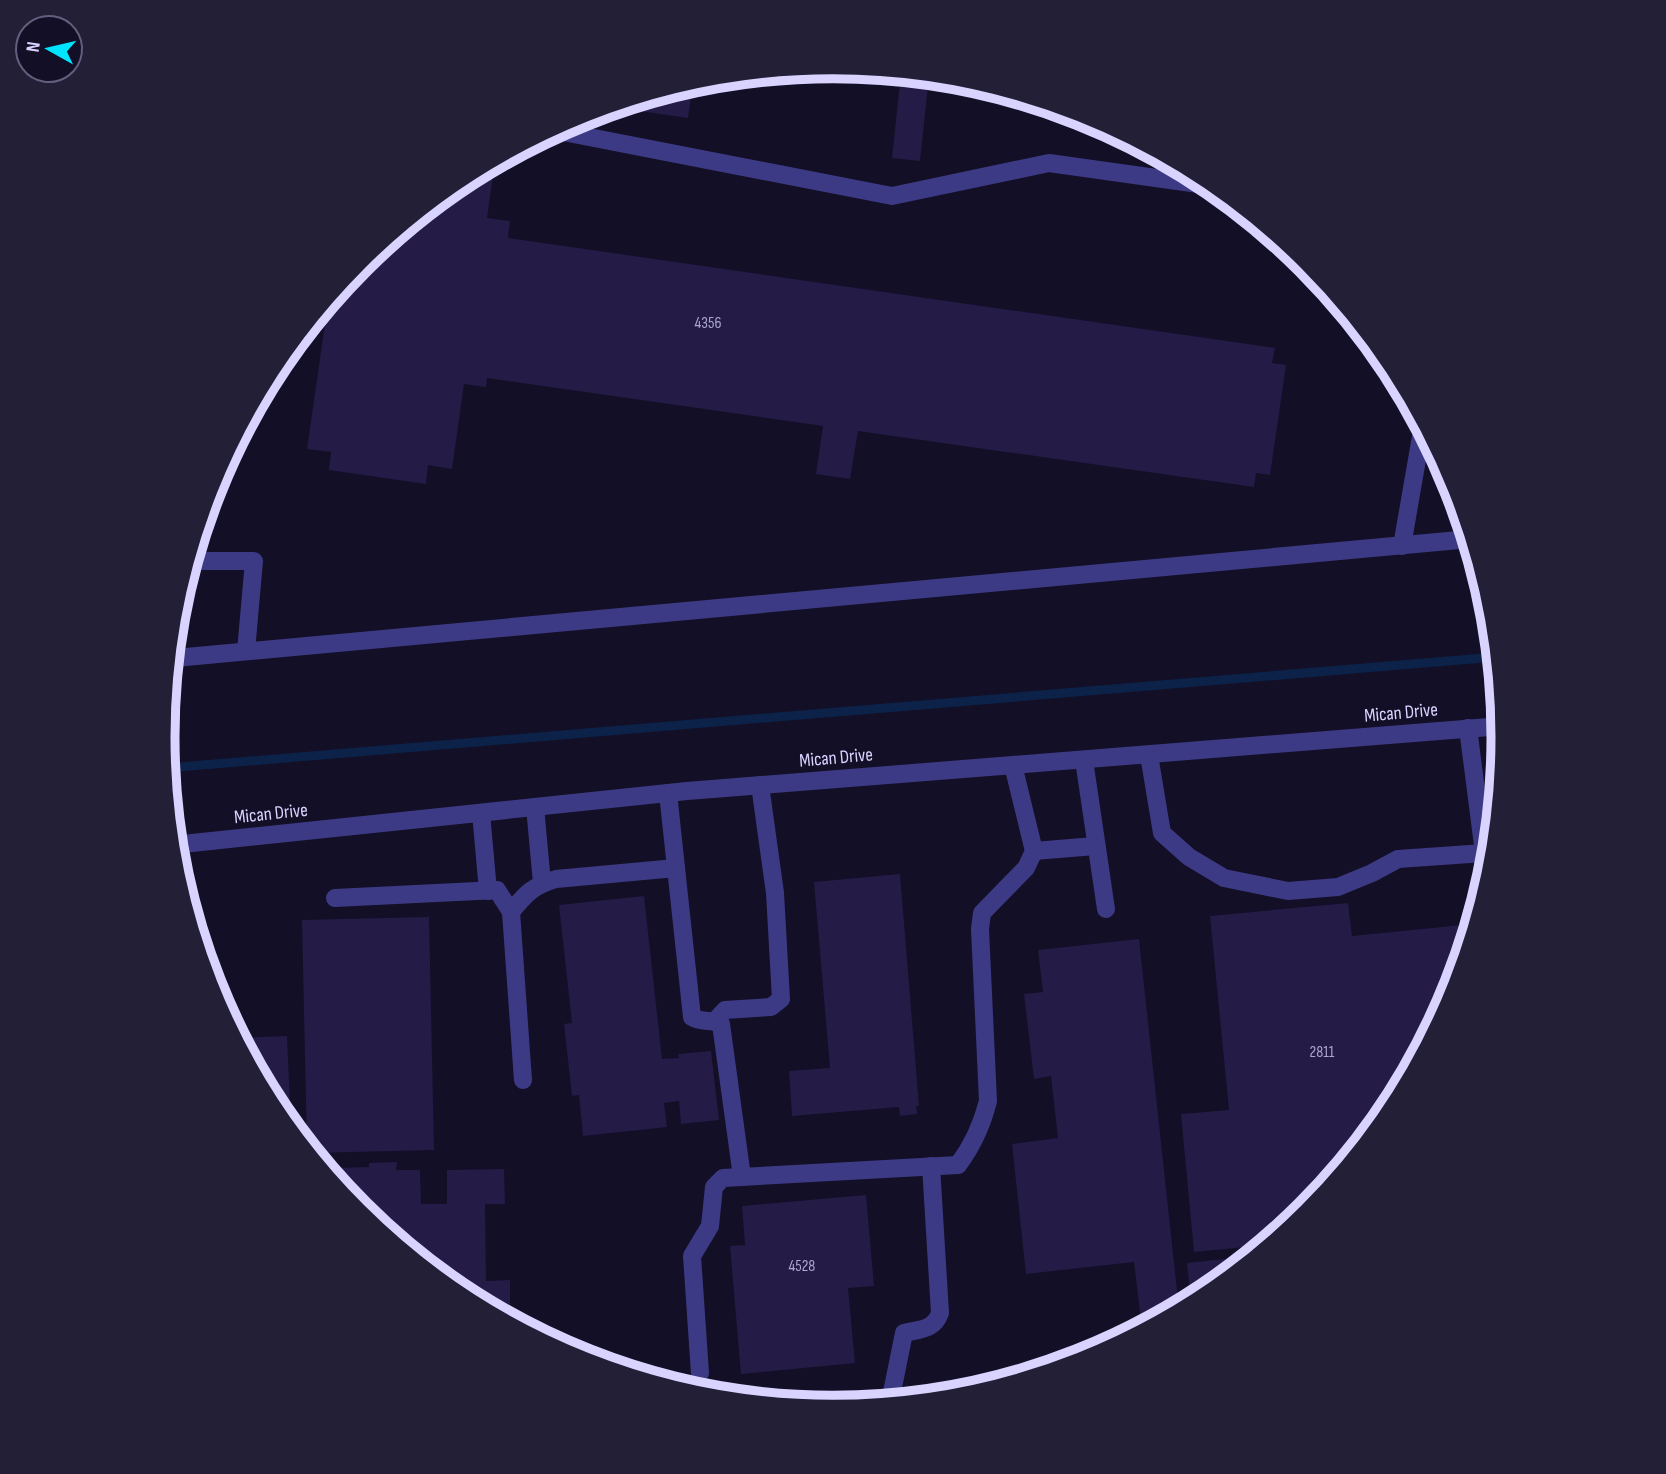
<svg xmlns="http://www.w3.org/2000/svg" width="1666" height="1474" viewBox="0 0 1666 1474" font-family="'Sofia Sans Condensed',sans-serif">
<rect width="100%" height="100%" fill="#130f26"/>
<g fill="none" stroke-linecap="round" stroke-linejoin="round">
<!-- stream -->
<path stroke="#0c2248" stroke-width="9" d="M166 768 1496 657"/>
</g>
<!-- building -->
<g fill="#241b47">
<path d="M901 73 929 76 920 161 892 158Z"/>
<path d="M693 82 688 118 612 107Z"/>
<path d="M495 161 487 218 510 221 508 238 1275 348 1272 363 1286 365 1270 475 1256 473 1254 487 858 431 850 479 816 474 823 426 487 378 486 387 464 384 452 469 428 465 426 484 329 470 331 452 307 449 325 324 310 322 359 263 461 179Z"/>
<path d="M900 874 919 1106H916L917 1114 900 1116 899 1107 792 1116 789 1071 830 1068 814 882Z"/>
<path d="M644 896 662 1059 679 1058 678 1054 711 1051 719 1120 681 1124 679 1101 664 1103 667 1127 583 1136 579 1095 572 1096 564 1024 572 1023 559 905Z"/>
<path d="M1348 903 1352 936 1462 925 1465 953 1452 994 1390 1110 1307 1211 1266 1245 1194 1252 1181 1114 1229 1110 1210 916Z"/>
<path d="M429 917 434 1150 311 1153 307 1147 302 920Z"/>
<path d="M1139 939 1179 1309 1142 1329 1134 1262 1026 1274 1012 1144 1058 1138 1051 1076 1034 1079 1024 994 1043 992 1038 950Z"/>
<path d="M287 1036 291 1128 275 1109 237 1038Z"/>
<path d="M397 1162 396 1170H420L421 1204H447V1170L504 1169 505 1204H485L486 1281 510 1280V1321L460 1294 359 1211 335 1183V1168L369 1167V1163Z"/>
<path d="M866 1195 874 1286 848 1288 855 1363 741 1374 730 1246 745 1245 742 1206Z"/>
<path d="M1252 1256 1205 1295 1191 1302 1187 1263Z"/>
</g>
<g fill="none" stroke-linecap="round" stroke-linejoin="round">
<!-- service -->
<g stroke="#3d3a85" stroke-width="18">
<path d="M553 130 892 196 1049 163 1213 186"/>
<path d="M1402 546 1423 425"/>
<path d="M189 561H254L246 651"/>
<path d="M170 663 175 658 1470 539"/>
<path d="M1149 755 1162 833 1189 857 1224 878 1288 891 1338 887 1372 873 1398 859 1484 853 1468 728"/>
<path d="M1084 760 1106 909"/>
<path d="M668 793 692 1017C702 1023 712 1019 721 1024L742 1177"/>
<path d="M535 807 542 883"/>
<path d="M481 813 488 891"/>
<path d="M1034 851 1095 846"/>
<path d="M1484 853 1488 878"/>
<path d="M335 898 497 890 511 912"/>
<path d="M715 1021 725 1010 771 1007 781 999 775 893 760 785"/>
<path d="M523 1080 511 912C526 893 533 886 556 879L676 868"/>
<path d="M700 1373 692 1256 710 1226 714 1187 723 1178 958 1165C973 1145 982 1125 988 1101L980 929 982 913 1026 868 1034 851 1013 765"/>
<path d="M890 1402 904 1333C920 1329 934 1330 940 1313L931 1166"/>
</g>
<!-- minor -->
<path stroke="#3d3a85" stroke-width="18" d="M173 845 687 791 1502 726"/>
</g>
<g text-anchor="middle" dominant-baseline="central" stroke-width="7" stroke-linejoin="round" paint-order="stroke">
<!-- number labels -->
<g font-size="16" fill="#aca6d1">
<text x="708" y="323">4356</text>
<text x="1322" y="1052">2811</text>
<text x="802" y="1266">4528</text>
</g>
<!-- street labels -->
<g font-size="19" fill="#d9d4ff" stroke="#130f26">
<text transform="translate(1401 713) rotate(-5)">Mican Drive</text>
<text transform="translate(836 758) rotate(-5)">Mican Drive</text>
<text transform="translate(271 814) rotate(-6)">Mican Drive</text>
</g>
</g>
<!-- crop -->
<path d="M0 0H1666V1474H0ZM175 737a658 658 0 1 1 1316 0a658 658 0 1 1-1316 0Z" fill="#231f37" fill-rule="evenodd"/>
<path fill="none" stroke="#d9d4ff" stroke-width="9" d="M175 737a658 658 0 1 1 1316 0a658 658 0 1 1-1316 0Z"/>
<!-- north arrow -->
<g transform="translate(49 49) rotate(278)"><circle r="33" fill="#130f26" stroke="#625e7d" stroke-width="2"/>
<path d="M0-5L12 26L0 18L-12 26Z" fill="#00e5ff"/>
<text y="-10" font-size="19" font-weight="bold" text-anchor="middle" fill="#d9d4ff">N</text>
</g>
</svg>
